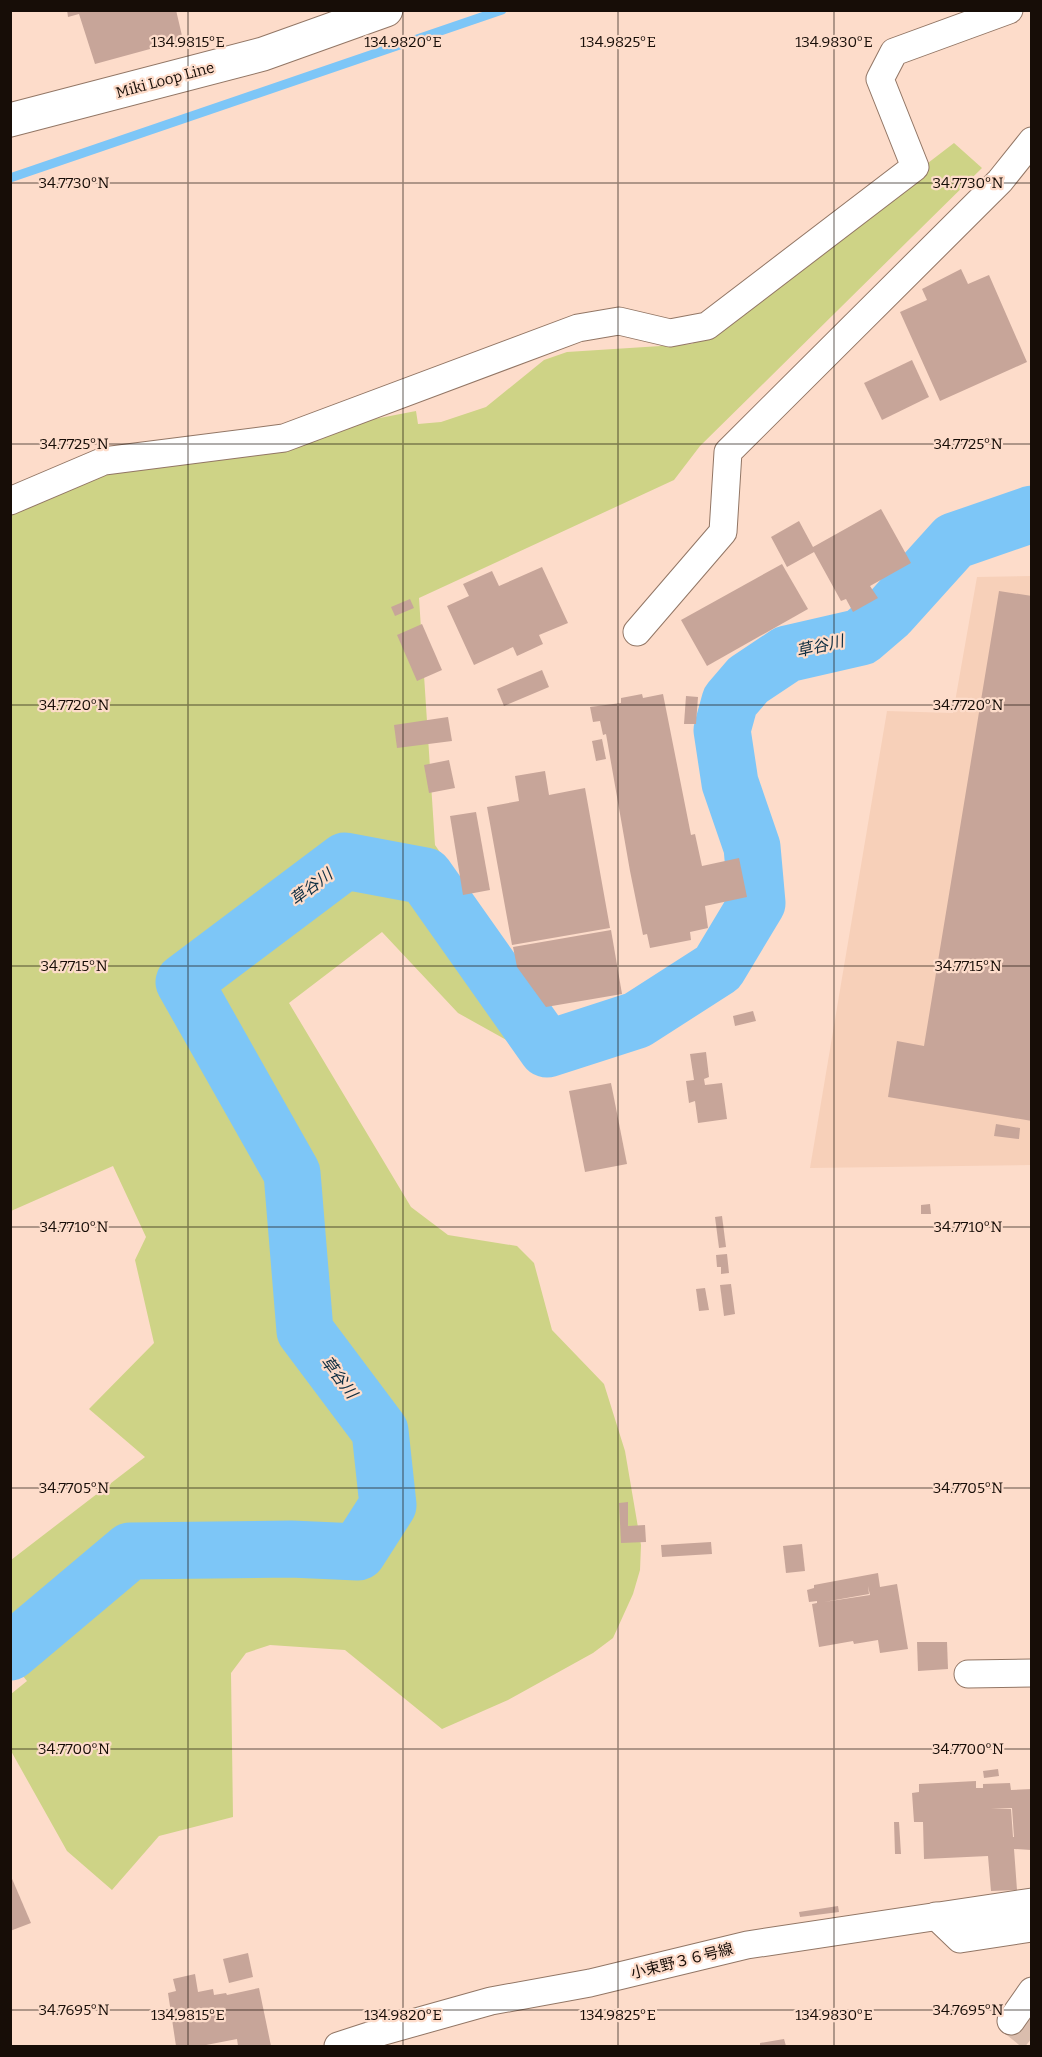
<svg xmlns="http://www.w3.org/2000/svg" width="1042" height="2057" viewBox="0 0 1042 2057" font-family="Bitter,'Noto Sans JP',serif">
<rect width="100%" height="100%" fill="#fddcca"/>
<!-- built -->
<path fill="#f7d0b9" d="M1031 576V1165L810 1168 887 711 953 713 977 577Z"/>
<!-- green -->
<path fill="#ced386" d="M954 143 982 168 700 446 674 480 419 598 435 845 581 1056 551 1065 458 1013 382 932 289 1003 411 1207 448 1235 517 1246 534 1263 552 1330 604 1384 625 1451 641 1545 640 1570 633 1594 613 1638 593 1653 508 1700 442 1729 345 1650 270 1645 246 1653 231 1673 233 1817 159 1836 112 1890 67 1851 11 1751V1694L27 1681 11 1661V1560L145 1457 89 1409 154 1343 135 1260 146 1237 113 1166 11 1211V509L111 470 416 411 418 424 441 422 486 407 544 360 567 352 692 344Z"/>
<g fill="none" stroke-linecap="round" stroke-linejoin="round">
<!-- stream -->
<path stroke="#7dc6f7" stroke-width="9" d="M10 178 502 10"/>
<!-- river -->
<path stroke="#7dc6f7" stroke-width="57" d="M10 1652 130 1551 291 1549 358 1552 388 1505 380 1431 305 1331 292 1173 184 982 345 861 425 876 547 1049 637 1020 718 968 757 903 752 847 730 783 722 730 730 701 748 680 787 654 861 637 889 613 954 541 1032 514"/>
</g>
<!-- building -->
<g fill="#c7a599" fill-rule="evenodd">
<path d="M67 10H176L183 40 95 64 79 14 68 17Z"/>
<path d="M961 269 968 284 989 275 1027 362 940 401 900 312 927 300 922 289Z"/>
<path d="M912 360 929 397 882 420 864 383Z"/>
<path d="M881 509 911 563 870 586 878 598 853 612 846 599 841 601 814 552 787 567 771 537 799 521 813 547Z"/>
<path d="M782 564 808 609 707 666 681 620Z"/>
<path d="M542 567 568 623 539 635 543 644 517 656 513 647 474 665 447 606 469 596 463 584 492 571 499 586Z"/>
<path d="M999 591 1032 596V1121L888 1097 897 1041 924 1046Z"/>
<path d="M410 599 414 608 395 616 391 607Z"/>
<path d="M422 624 442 670 417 681 397 635Z"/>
<path d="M542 670 549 687 504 706 497 689Z"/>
<path d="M642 694 643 698 663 694 691 835 695 834 702 866 739 858 747 897 705 906 708 928 690 932 691 940 650 948 647 934 643 935 630 871 606 734 603 735 600 721 593 722 590 707 621 703V698Z"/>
<path d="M686 696 698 697 696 724H684Z"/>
<path d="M448 717 452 741 397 748 394 725Z"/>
<path d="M602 739 606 759 596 761 592 741Z"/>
<path d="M449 760 455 788 429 793 424 765Z"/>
<path d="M545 771 549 795 585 788 610 928 512 945 487 807 519 801 515 776Z"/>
<path d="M476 812 490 890 463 895 450 816Z"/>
<path d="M611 930 622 994 546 1007 517 967 513 947Z"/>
<path d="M753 1011 756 1021 735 1026 733 1016Z"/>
<path d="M706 1052 709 1077 704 1079 705 1085 722 1083 727 1119 698 1123 695 1101 689 1103 686 1081 694 1080 690 1054Z"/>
<path d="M611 1083 627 1164 585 1172 569 1091Z"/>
<path d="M996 1124 1020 1128 1019 1139 994 1136Z"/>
<path d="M930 1204 931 1214H921V1205Z"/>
<path d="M722 1216 726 1247 719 1248 715 1217Z"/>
<path d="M727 1254 729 1273 721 1274V1267H717L716 1255Z"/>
<path d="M731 1284 735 1314 724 1316 720 1285Z"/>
<path d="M705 1288 709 1310 699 1311 696 1289Z"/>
<path d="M628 1502V1526L645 1525 646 1542 621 1543 619 1503Z"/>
<path d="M711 1542 712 1554 662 1557 661 1545Z"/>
<path d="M802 1544 805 1571 786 1573 783 1546Z"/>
<path d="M878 1573 880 1587 897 1584 908 1649 880 1653 878 1640 854 1644 853 1641 819 1647 812 1604 817 1603V1601L809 1602 807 1590 814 1588V1585ZM868 1586 870 1595 824 1602 869 1594Z"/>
<path d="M917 1642H947L948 1669 918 1671Z"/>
<path d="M998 1769 999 1776 984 1778 983 1771Z"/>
<path d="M976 1781V1788H983V1784L1010 1783 1011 1790 1032 1789 1031 1850 1014 1849 1017 1890 991 1891 988 1856 924 1859 923 1822H914L912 1793 919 1792V1784ZM1012 1808 1014 1837H1013L1011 1809H991Z"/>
<path d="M894 1822H899L901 1854H895Z"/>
<path d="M10 1874 31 1923 10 1931Z"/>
<path d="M838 1906 839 1912 800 1917 799 1912Z"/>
<path d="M248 1953 253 1977 229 1983 223 1959Z"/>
<path d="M195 1974 198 1992 213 1989 214 1995 226 1993 227 1995 259 1988 271 2046H238L237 2039 201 2046H176L168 1993 176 1991 173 1979Z"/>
<path d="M784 2039 786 2046H760V2043Z"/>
</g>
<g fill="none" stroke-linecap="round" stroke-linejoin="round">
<!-- minor-tunnel -->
<path stroke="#dabdad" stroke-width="27" stroke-dasharray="27 14" stroke-linecap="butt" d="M1011 2021 1032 2038"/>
<defs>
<g id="minor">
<path d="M10 501 104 461 284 438 578 328 619 321 670 333 707 326 915 167 880 79 894 52 1009 10"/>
<path d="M637 632 723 532 728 452 1000 181 1032 141"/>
<path d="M968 1674 1032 1673"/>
<path d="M936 1916 960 1939 1032 1928"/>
<path d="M1011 2021 1032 1991"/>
<path d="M338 2046 384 2031 491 2001 590 1983 747 1945 1032 1902"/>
</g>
<path id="secondary" d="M10 120 263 54 386 10"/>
</defs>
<!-- minor casing -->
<use href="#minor" stroke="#927665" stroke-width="29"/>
<!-- secondary casing -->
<use href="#secondary" stroke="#927665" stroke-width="35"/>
<!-- minor -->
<use href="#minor" stroke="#fff" stroke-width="27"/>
<!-- secondary -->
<use href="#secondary" stroke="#fff" stroke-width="33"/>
</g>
<!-- ticks -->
<path fill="none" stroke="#170d07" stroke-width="1.5" stroke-opacity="0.45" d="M188 10V2046M403 10V2046M618 10V2046M834 10V2046M10 183H1032M10 444H1032M10 705H1032M10 966H1032M10 1227H1032M10 1488H1032M10 1749H1032M10 2010H1032"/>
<g text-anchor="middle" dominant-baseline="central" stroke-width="4.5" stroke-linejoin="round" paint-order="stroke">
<!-- street labels -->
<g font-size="15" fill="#170d07" stroke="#fddcca">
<text transform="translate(165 80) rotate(-15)">Miki Loop Line</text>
<text transform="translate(682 1961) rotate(-14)">小束野３６号線</text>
</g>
<!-- water labels -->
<g font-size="16" font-style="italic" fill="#0c2c40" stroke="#fddcca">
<text transform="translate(820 646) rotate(-13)">草谷川</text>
<text transform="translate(311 887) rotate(-37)">草谷川</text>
<text transform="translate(339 1377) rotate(53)">草谷川</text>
</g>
</g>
<g font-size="15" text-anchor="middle" fill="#170d07" stroke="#fddcca" stroke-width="4.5" stroke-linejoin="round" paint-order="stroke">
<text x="188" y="47">134.9815°E</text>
<text x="403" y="47">134.9820°E</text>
<text x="618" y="47">134.9825°E</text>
<text x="834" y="47">134.9830°E</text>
<text x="74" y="188">34.7730°N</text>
<text x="968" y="188">34.7730°N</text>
<text x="74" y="449">34.7725°N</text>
<text x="968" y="449">34.7725°N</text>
<text x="74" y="710">34.7720°N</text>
<text x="968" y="710">34.7720°N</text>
<text x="74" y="971">34.7715°N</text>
<text x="968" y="971">34.7715°N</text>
<text x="74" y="1232">34.7710°N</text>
<text x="968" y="1232">34.7710°N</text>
<text x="74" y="1493">34.7705°N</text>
<text x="968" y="1493">34.7705°N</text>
<text x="74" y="1754">34.7700°N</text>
<text x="968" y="1754">34.7700°N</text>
<text x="74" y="2015">34.7695°N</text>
<text x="968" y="2015">34.7695°N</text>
<text x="188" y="2020">134.9815°E</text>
<text x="403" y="2020">134.9820°E</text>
<text x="618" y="2020">134.9825°E</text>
<text x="834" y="2020">134.9830°E</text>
</g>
<!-- border -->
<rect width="1042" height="2057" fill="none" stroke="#170d07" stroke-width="24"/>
</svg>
